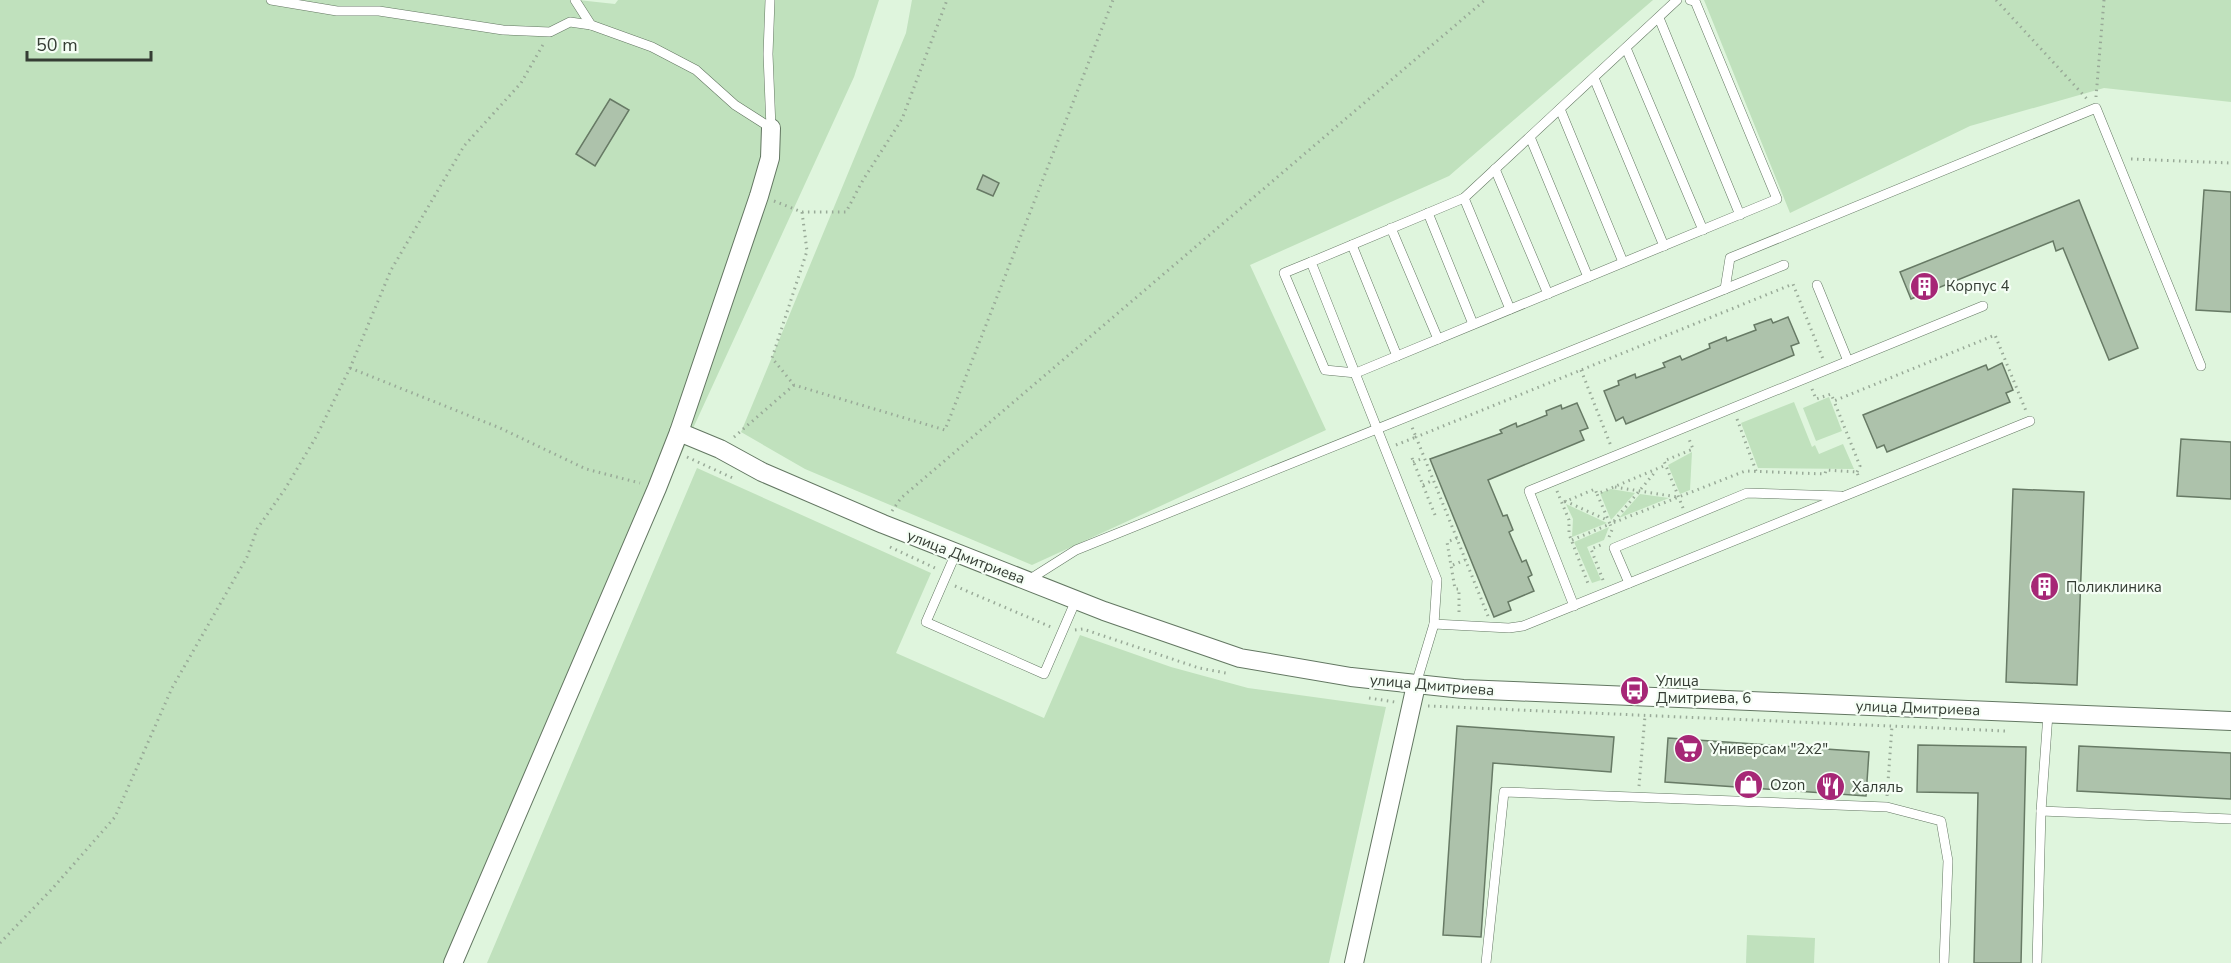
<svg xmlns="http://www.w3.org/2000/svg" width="2231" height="963" viewBox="0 0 2231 963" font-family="'Nunito Sans',sans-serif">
<rect width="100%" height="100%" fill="#dff5dd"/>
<!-- green -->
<g fill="#c0e1bd">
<path d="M0 0H578L615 4 618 0H879L854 77 448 963H0Z"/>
<path d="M912 0H1653L1449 176 1250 265 1326 430 1032 565 805 469 741 432 906 33Z"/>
<path d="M1704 0H2231V102L2104 88 1970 126 1790 213Z"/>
<path d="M1829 397 1842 431 1816 441 1803 408Z"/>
<path d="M1794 402 1812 447 1815 445 1819 454 1843 444 1854 469 1758 468 1741 423Z"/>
<path d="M1692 452 1690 490 1680 494 1668 465Z"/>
<path d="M697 468 931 573 896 653 1044 718 1080 635 1171 667 1248 688 1386 707 1329 963H487Z"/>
<path d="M1611 489 1635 493 1611 520 1600 493Z"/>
<path d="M1640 494 1669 498 1619 518Z"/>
<path d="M1566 504 1607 523 1572 537 1573 519Z"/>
<path d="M1609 527 1604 540 1587 547 1601 580 1592 583 1574 542Z"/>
<path d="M1747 935 1815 938 1814 963H1746Z"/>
</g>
<!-- building -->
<g fill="#adc2ab" stroke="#677a65" stroke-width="1.5">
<path d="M610 99 629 110 595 166 576 154Z"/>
<path d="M983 175 999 183 993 196 977 189Z"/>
<path d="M2204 190 2231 192V312L2196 310Z"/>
<path d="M2079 200 2138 348 2109 360 2063 248 2056 251 2053 241 1911 299 1900 272Z"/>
<path d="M1788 317 1799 343 1791 346 1794 355 1626 424 1623 417 1616 421 1604 391 1619 385 1618 381 1635 374 1636 378 1665 367 1663 363 1680 356 1682 360 1710 348 1709 344 1726 337 1727 341 1756 330 1754 325 1771 319 1773 323Z"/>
<path d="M2002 363 2013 390 2006 393 2010 402 1887 452 1884 445 1877 448 1863 415 1986 365 1988 370Z"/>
<path d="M1577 403 1588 428 1580 431 1584 440 1488 480 1503 516 1507 515 1513 530 1509 532 1522 562 1526 560 1532 575 1528 577 1534 591 1508 602 1511 610 1494 617 1430 459 1502 433 1500 430 1516 423 1517 427 1547 415 1546 411 1561 405 1562 409Z"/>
<path d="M2181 439 2231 442V499L2177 496Z"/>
<path d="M2013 489 2084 492 2077 685 2006 682Z"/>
<path d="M1457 726 1614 737 1611 772 1493 763 1481 937 1443 935Z"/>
<path d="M1668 738 1869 752 1866 796 1665 782Z"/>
<path d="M1918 745 2026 747 2021 963H1974L1978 793 1917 792Z"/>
<path d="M2079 746 2231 753V799L2077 791Z"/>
</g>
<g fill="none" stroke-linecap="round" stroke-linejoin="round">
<defs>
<g id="lane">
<path d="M271 0 337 11H379L503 30 550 32 570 22 591 25 652 47 696 70 735 105 771 128"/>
<path d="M575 0 591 25"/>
<path d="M770 0 768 54 771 128"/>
<path d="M1659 18 1740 215"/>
<path d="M1626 48 1703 230"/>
<path d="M1594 78 1664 246"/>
<path d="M1560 109 1623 262"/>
<path d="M1530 137 1588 277"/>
<path d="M1495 169 1548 294"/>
<path d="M1464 198 1510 309"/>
<path d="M1428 213 1473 324"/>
<path d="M1391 228 1438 339"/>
<path d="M1352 245 1397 356"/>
<path d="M1311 262 1284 273 1325 370 1356 373 1777 199 1695 1 1690 0"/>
<path d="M1817 285 1848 361"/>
<path d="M1725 289 1784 265"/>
<path d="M956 553 926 622 1044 674 1076 600"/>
<path d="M1027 581 1076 550 1725 289 1730 258 2096 108 2201 366"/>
<path d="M1629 583 1614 548 1747 493 1841 496"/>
<path d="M1574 606 1529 491 1983 306"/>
<path d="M1434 624 1509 628 1523 626 2030 421"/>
<path d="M1416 684 1434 624 1437 580 1311 262 1464 198 1677 0"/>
<path d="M2041 811 2231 819"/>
<path d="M1486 963 1504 792 1887 807 1941 821 1948 861 1944 963"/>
<path d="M2037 963 2041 811 2048 714"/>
</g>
<g id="street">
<path d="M679 432 720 449 762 472 883 524 1104 611 1240 658 1351 677 1463 689 2231 721"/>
<path d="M453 963 657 488 679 432 759 196 770 158 771 128"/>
<path d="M1354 963 1416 685"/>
</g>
</defs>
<!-- lane casing -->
<use href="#lane" stroke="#637762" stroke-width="10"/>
<!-- street casing -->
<use href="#street" stroke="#637762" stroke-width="20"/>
<!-- path -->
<g stroke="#99aa98" stroke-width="3" stroke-dasharray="1.5 4.5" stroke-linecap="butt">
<path d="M1996 0 2088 100"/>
<path d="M2096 97 2104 0"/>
<path d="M2131 159 2231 163"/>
<path d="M774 201 802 212H846L863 180 902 119 947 0"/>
<path d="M802 212 807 251 772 358 794 385 945 430 1113 0"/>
<path d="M350 368 500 428 586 469 640 483"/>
<path d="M1581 370 1611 446"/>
<path d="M1812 389 1816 399 1831 394 1834 401"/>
<path d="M1737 419 1756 471"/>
<path d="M734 437 794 385"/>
<path d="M1396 445 1416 437 1412 427"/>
<path d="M687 457 735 479"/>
<path d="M1412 458 1435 515"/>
<path d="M1413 462 1424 458"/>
<path d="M1857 472 1860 466 1834 401 1995 335 2026 411"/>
<path d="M1423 485 1433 480"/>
<path d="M1615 487 1677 497"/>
<path d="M1557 491 1569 520V534L1589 586"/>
<path d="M1565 501 1607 520"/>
<path d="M1564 502 1595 489 1597 494"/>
<path d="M1683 508 1664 461 1693 449 1689 439"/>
<path d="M892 511 901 498 1485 0"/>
<path d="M1614 521 1656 471"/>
<path d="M1609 537 1612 530 1610 524 1745 471 1825 474 1826 470 1857 472 1859 479"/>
<path d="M1457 538 1447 542 1455 589H1459V612"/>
<path d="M1572 540 1610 524 1597 494 1666 465"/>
<path d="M890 547 935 568"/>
<path d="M1453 565 1465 560"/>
<path d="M1603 580 1591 549 1603 544"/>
<path d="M955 586 1051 627"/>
<path d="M1488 616 1416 437 1793 284 1823 359"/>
<path d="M1075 630 1083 629 1199 668 1226 673"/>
<path d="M1369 698 1395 702"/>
<path d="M1428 706 2006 731"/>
<path d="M1639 786 1645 716"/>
<path d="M1887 796 1892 726"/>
<path d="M0 943 52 889 115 817 172 688 247 557 257 529 285 489 316 437 350 368 391 270 464 146 521 83 544 43"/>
</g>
<!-- lane -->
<use href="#lane" stroke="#fff" stroke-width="9"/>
<!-- street -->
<use href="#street" stroke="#fff" stroke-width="18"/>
</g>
<!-- icons -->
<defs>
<symbol id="building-disc" viewBox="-11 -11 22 22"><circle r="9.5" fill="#a62776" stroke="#f5fef5"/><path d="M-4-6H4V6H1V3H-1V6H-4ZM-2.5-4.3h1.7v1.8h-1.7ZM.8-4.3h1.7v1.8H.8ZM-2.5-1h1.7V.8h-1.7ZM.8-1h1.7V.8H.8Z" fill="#fff"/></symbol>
<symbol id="bus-disc" viewBox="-11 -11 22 22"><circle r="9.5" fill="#a62776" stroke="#f5fef5"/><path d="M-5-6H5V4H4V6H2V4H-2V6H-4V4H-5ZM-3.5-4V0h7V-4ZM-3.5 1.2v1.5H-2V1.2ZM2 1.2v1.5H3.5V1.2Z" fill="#fff"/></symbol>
<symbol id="supermarket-disc" viewBox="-11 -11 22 22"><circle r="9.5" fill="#a62776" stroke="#f5fef5"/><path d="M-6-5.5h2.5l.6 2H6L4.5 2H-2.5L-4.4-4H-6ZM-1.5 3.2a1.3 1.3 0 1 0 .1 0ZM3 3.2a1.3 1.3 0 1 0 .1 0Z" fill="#fff"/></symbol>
<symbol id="shop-disc" viewBox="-11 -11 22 22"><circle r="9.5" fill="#a62776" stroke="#f5fef5"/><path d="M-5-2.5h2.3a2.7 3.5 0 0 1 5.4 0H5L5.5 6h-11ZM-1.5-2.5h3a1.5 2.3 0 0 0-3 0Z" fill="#fff"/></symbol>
<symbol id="restaurant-disc" viewBox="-11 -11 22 22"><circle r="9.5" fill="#a62776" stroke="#f5fef5"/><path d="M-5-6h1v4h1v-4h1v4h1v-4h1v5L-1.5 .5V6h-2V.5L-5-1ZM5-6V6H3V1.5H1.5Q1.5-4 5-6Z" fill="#fff"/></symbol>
</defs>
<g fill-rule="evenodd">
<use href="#building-disc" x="1908" y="270" width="33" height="33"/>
<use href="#building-disc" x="2028" y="570" width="33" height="33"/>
<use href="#bus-disc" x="1618" y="674" width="33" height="33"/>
<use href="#supermarket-disc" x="1672" y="732" width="33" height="33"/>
<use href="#shop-disc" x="1732" y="768" width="33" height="33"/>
<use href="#restaurant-disc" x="1814" y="770" width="33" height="33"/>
</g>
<g text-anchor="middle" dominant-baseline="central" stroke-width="4.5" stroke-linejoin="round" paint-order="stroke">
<!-- poi labels -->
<g font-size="15" fill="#353d34" stroke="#f5fef5" text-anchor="start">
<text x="1946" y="286">Корпус 4</text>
<text x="2066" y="587">Поликлиника</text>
<text x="1656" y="681">Улица<tspan x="1656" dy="17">Дмитриева, 6</tspan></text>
<text x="1710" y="749">Универсам "2x2"</text>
<text x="1770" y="785">Ozon</text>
<text x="1852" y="787">Халяль</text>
</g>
<!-- street labels -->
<g font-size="15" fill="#353d34" stroke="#f5fef5">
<text transform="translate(966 557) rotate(21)">улица Дмитриева</text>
<text transform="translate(1432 685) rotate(5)">улица Дмитриева</text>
<text transform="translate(1918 708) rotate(2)">улица Дмитриева</text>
</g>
</g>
<!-- scale -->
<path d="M27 51v9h124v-9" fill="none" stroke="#353d34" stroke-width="3"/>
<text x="36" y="51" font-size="18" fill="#353d34" stroke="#f5fef5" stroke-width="4.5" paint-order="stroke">50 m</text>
</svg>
